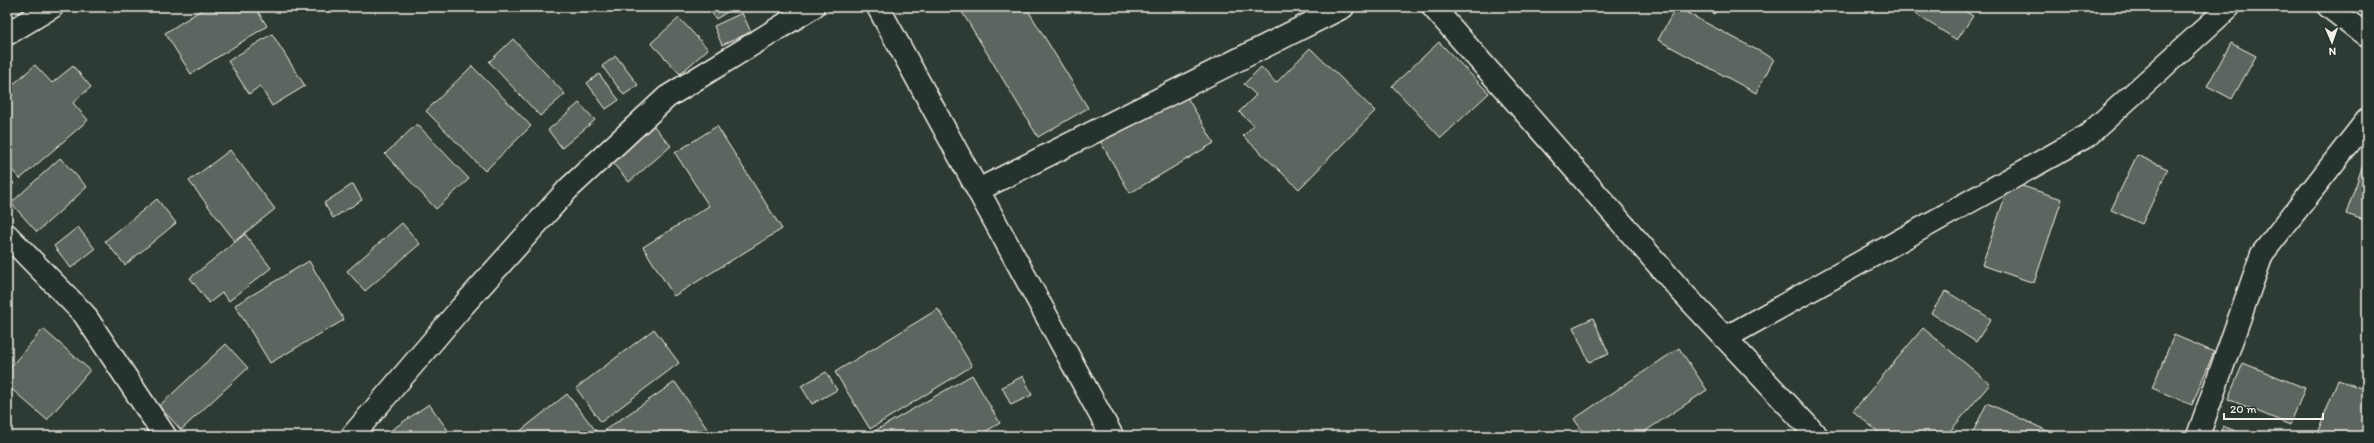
<svg xmlns="http://www.w3.org/2000/svg" width="2374" height="443" viewBox="0 0 2374 443" font-family="Itim,sans-serif">
<rect width="100%" height="100%" fill="#2e3b34"/>
<filter id="ink" filterUnits="userSpaceOnUse"><feTurbulence type="fractalNoise" baseFrequency=".025" numOctaves="2"/><feDisplacementMap in="SourceGraphic" scale="8" xChannelSelector="R" yChannelSelector="G"/><feConvolveMatrix kernelMatrix="1 2 1 2 8 2 1 2 1" color-interpolation-filters="sRGB"/></filter>
<g filter="url(#ink)">
<!-- building -->
<g fill="#5c655e" stroke="#f4f1e8">
<path d="M206 7H255L267 26 191 74 165 33Z"/>
<path d="M708 7H735L716 19Z"/>
<path d="M959 7H1026L1088 108 1038 137Z"/>
<path d="M1676 7 1774 59 1756 93 1658 40Z"/>
<path d="M1704 7H1720L1714 14Z"/>
<path d="M1904 7H1958L1973 16 1957 40Z"/>
<path d="M742 13 751 32 722 45 714 26Z"/>
<path d="M679 18 708 49 680 74 651 43Z"/>
<path d="M272 34 305 86 272 106 260 86 249 94 228 61Z"/>
<path d="M513 39 565 94 540 116 489 62Z"/>
<path d="M1439 42 1489 93 1441 138 1392 86Z"/>
<path d="M2231 43 2256 56 2232 99 2207 86Z"/>
<path d="M1310 48 1375 111 1299 189 1243 136 1254 125 1239 112 1256 95 1244 84 1261 67 1276 83Z"/>
<path d="M616 56 638 85 624 95 602 66Z"/>
<path d="M35 65 52 83 73 66 91 87 73 103 88 120 20 179 7 164V90Z"/>
<path d="M472 66 531 126 485 171 426 111Z"/>
<path d="M599 74 619 100 606 109 587 83Z"/>
<path d="M1184 92 1214 143 1130 193 1100 141Z"/>
<path d="M579 103 595 120 562 148 548 130Z"/>
<path d="M417 124 469 179 436 209 385 154Z"/>
<path d="M653 125 671 146 629 182 611 161Z"/>
<path d="M717 126 782 229 674 296 643 247 709 206 675 153Z"/>
<path d="M230 150 275 209 235 241 189 181Z"/>
<path d="M2367 153V221L2346 214Z"/>
<path d="M2137 155 2168 169 2142 224 2111 210Z"/>
<path d="M60 158 87 187 37 232 11 203Z"/>
<path d="M7 179 14 183 7 193Z"/>
<path d="M2010 182 2062 199 2034 283 1982 265Z"/>
<path d="M353 184 362 200 333 218 324 203Z"/>
<path d="M157 199 176 223 125 265 105 241Z"/>
<path d="M402 223 420 244 365 291 347 271Z"/>
<path d="M78 227 95 249 71 268 54 246Z"/>
<path d="M245 234 271 268 229 301 222 293 209 303 190 278Z"/>
<path d="M309 261 344 320 270 363 235 305Z"/>
<path d="M1946 291 1991 319 1976 342 1931 313Z"/>
<path d="M938 309 972 366 870 429 835 372Z"/>
<path d="M1593 318 1609 354 1589 362 1573 327Z"/>
<path d="M1923 328 1990 384 1946 436H1883L1853 411Z"/>
<path d="M43 329 90 370 47 420 7 385V371Z"/>
<path d="M654 329 679 363 601 422 576 388Z"/>
<path d="M2174 335 2214 352 2192 405 2152 388Z"/>
<path d="M226 344 248 368 181 430 159 406Z"/>
<path d="M1679 348 1707 390 1638 436H1586L1574 419Z"/>
<path d="M2243 363 2305 388 2290 425 2228 399Z"/>
<path d="M826 372 837 390 812 404 801 386Z"/>
<path d="M972 375 1000 423 978 436H866Z"/>
<path d="M1023 376 1032 395 1011 405 1002 387Z"/>
<path d="M2338 380 2367 390V436H2316Z"/>
<path d="M675 382 712 436H609L605 430Z"/>
<path d="M567 394 600 436H514Z"/>
<path d="M1987 403 2052 433 2051 436H1971Z"/>
<path d="M429 404 452 436H389L387 433Z"/>
<path d="M2223 426 2247 436H2219Z"/>
</g>
<g fill="none" stroke-linecap="round" stroke-linejoin="round">
<defs>
<g id="minor">
<path d="M1433 7 1683 293 1817 436"/>
<path d="M2329 7 2367 36"/>
<path d="M7 34 52 7"/>
<path d="M978 190 1343 7"/>
<path d="M7 235 84 314 165 436"/>
<path d="M1725 338 2087 136 2229 7"/>
<path d="M352 436 461 308 568 189 667 97 813 7"/>
<path d="M2198 436 2262 254 2367 120"/>
</g>
<path id="tertiary" d="M878 7 1112 436"/>
</defs>
<!-- minor casing -->
<use href="#minor" stroke="#f4f1e8" stroke-width="25"/>
<!-- tertiary casing -->
<use href="#tertiary" stroke="#f4f1e8" stroke-width="25"/>
<!-- minor -->
<use href="#minor" stroke="#26332d" stroke-width="22"/>
<!-- tertiary -->
<use href="#tertiary" stroke="#26332d" stroke-width="22"/>
</g>
</g>
<!-- margin -->
<rect width="2374" height="443" fill="none" stroke="#26332d" stroke-width="24"/>
<rect x="12" y="12" width="2350" height="419" fill="none" stroke="#f4f1e8" stroke-width="1.5" filter="url(#ink)"/>
<!-- north arrow -->
<g transform="translate(2332 42) rotate(178)" stroke="#26332d" stroke-width="3" paint-order="stroke">
<path d="M0-3L7 15L0 10L-7 15Z" fill="#f4f1e8"/>
<text y="-6" font-size="11" font-weight="bold" text-anchor="middle" fill="#f4f1e8">N</text>
</g>
<!-- scale -->
<path d="M2224 413v6h99v-6" fill="none" stroke="#f4f1e8" stroke-width="2"/>
<text x="2230" y="413" font-size="12" fill="#f4f1e8" stroke="#26332d" stroke-width="3" paint-order="stroke">20 m</text>
</svg>
